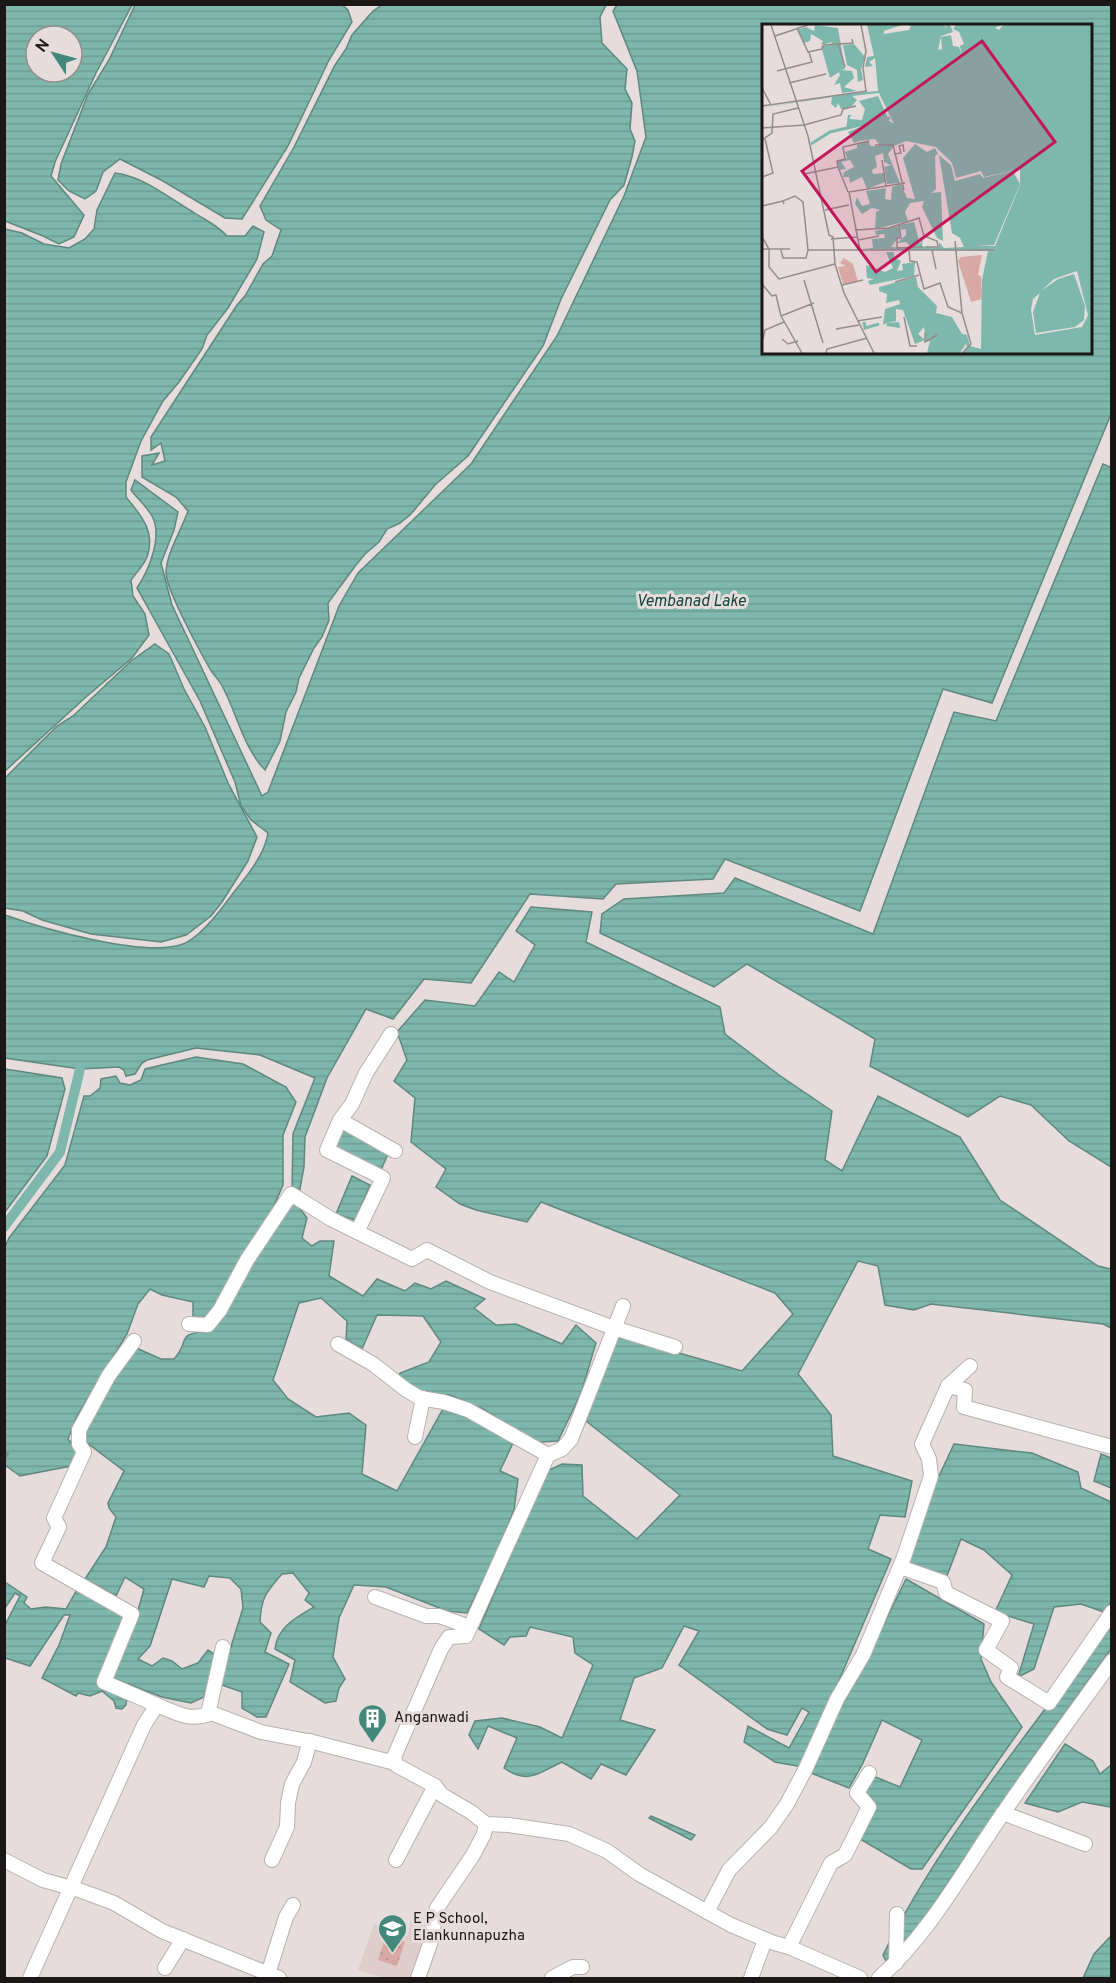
<svg xmlns="http://www.w3.org/2000/svg" width="1116" height="1983" viewBox="0 0 1116 1983" font-family="Overpass,sans-serif">
<defs>
<pattern id="park-dots" width="8" height="8" patternUnits="userSpaceOnUse" patternTransform="scale(1.5)"><rect width="8" height="8" fill="#d8a9a4"/><path d="M2 2h.1M6 6h.1" fill="none" stroke="#b9918c" stroke-width="1.8" stroke-linecap="round"/></pattern>
<pattern id="water-rules" width="6" height="5" patternUnits="userSpaceOnUse" patternTransform="scale(1.5)"><rect width="6" height="5" fill="#7eb8ac"/><path d="M0 2.5h6" fill="none" stroke="#6c9d93"/></pattern>
</defs>
<rect width="100%" height="100%" fill="#e5dcdb"/>
<!-- built -->
<path fill="#dfcdcb" d="M411 1922 428 1928 412 1978H384L358 1970 374 1924 407 1936Z"/>
<!-- park -->
<path fill="url(#park-dots)" d="M386 1935 405 1942 397 1966 378 1960Z"/>
<!-- water -->
<g fill="url(#water-rules)" stroke="#60887f" stroke-width="1.5" fill-rule="evenodd">
<path d="M5 4 132 5 96 73 55 162 51 176 84 215 74 237 59 244 43 236 5 221ZM36 36H72V72H36Z"/>
<path d="M342 5 348 10 352 22 329 60 288 146 242 219 225 218 163 181 120 159 103 172 96 191 85 199 69 191 58 180 61 164 88 94 109 60 135 5Z"/>
<path d="M382 5H606L600 17 602 43 627 69 625 89 632 103 630 129 635 141 632 157 624 185 610 200 561 299 543 346 468 456 435 485 411 514 400 523 387 529 379 542 365 554 356 565 328 603 329 620 322 637 314 648 299 678 296 692 286 712 280 741 265 770C242 746 237 712 221 684 218 679 213 674 210 669 201 653 165 588 166 572 167 552 181 531 188 511L176 497 142 477V456L159 453 152 465 165 461 161 443 151 450V437L237 305 245 296 263 264 272 256 281 230 266 220 260 206 294 147 335 65 346 49 352 35 373 11Z"/>
<path d="M617 5H1111V414L992 703 943 689 860 911 725 859 713 879 616 884 603 899 530 894 471 983 424 979 393 1019 366 1009 327 1078 305 1137 304 1167 299 1194 292 1192 293 1134 315 1078 260 1055 196 1048 147 1060 142 1063 135 1074 126 1076 124 1070 119 1067 80 1069 5 1058V915C44 929 145 958 183 944 201 937 223 907 234 892 247 876 265 854 268 833L251 820 241 806 235 782 200 701 137 588C149 570 163 536 152 516 147 507 137 498 131 490L135 480 178 512 174 530 161 563 172 605 262 796 268 792 339 606 358 573 471 464 557 336 624 196 646 137 637 71 613 11ZM764 26H1090V352H764Z"/>
<path d="M115 173C145 177 167 197 193 212 205 220 217 225 227 236H245L253 226 264 232 257 259 228 308 207 335 202 349 179 382 163 401 141 441 126 482V497C141 515 156 532 147 557 144 565 136 573 131 580L133 596 145 614 149 635 132 658 86 697 5 771V229L22 233 44 244 69 248 85 239 94 229 97 210Z"/>
<path d="M1103 464 1112 468 1111 1167 1069 1141 1031 1105 1000 1096 968 1117 870 1066 875 1039 747 964 714 987 600 933 602 914 624 899 724 893 735 878 873 934 954 712 996 721Z"/>
<path d="M155 644 169 654 184 689 205 727 228 783 257 837 248 861 222 902 211 916 186 935 161 942 91 934 42 920 23 911 5 908V778L57 726 73 716 131 661Z"/>
<path d="M531 907 592 912 586 942 720 1007 725 1034 779 1075 832 1111 825 1160 842 1171 878 1096 960 1137 1000 1200 1098 1266 1111 1269V1328L1103 1324 931 1304 914 1310 885 1305 878 1266 858 1261 798 1374 831 1415 833 1456 912 1481 905 1517 880 1515 868 1549 891 1559 802 1767 775 1762 744 1742 748 1726 789 1748 809 1712 802 1708 787 1735 767 1729 679 1665 699 1631 684 1626 662 1668 634 1678 620 1720 655 1730 626 1775 601 1764 591 1779 562 1762C538 1773 528 1785 504 1768L517 1738 488 1726 478 1749 469 1735 475 1721 502 1718 540 1727 562 1738 593 1665 575 1653 573 1637 530 1627 526 1636 510 1637 504 1645 479 1629 547 1471 562 1464 582 1465 583 1496 637 1539 680 1495 586 1421 612 1334 742 1371 793 1314 775 1293 541 1202 527 1222 476 1210 460 1204 436 1187 446 1169 411 1142 415 1098 394 1081 407 1060 397 1032 425 1000 475 1006 499 972 514 982 535 945 516 931Z"/>
<path d="M196 1057 243 1064 286 1087 296 1102 283 1135V1185L273 1208 210 1315 203 1319H193V1302L162 1295 150 1289 138 1304 127 1334 77 1416 68 1439 78 1451 71 1466 20 1476 5 1465V1458L8 1454 4 1451V1249L9 1238 65 1165 84 1096H90L100 1088 101 1079 116 1076 120 1083 130 1085 141 1080 145 1069Z"/>
<path d="M5 1069 62 1078 65 1089 47 1156 5 1212Z"/>
<path d="M341 1128 390 1149 381 1170 332 1148Z"/>
<path d="M352 1176 370 1185 355 1220 336 1214Z"/>
<path d="M288 1201 299 1207 307 1218 302 1238 312 1246 320 1241H334L329 1276 363 1296 377 1279 405 1291 415 1283 431 1289 446 1281 485 1299 474 1308 496 1325 516 1324 562 1344 576 1325 596 1343 581 1393 558 1441 540 1442 515 1430 483 1409 450 1395 411 1391 395 1381 400 1373 429 1362 441 1342 423 1316 377 1315 362 1349 346 1339 347 1321 321 1298 299 1303 273 1380 288 1399 316 1417 349 1413 366 1425 362 1474 397 1491 443 1409 474 1420 513 1443 500 1471 518 1479 514 1510 496 1554 467 1613 447 1611 386 1587 354 1585 339 1618 333 1657 345 1679 339 1688 336 1701 325 1703 290 1682 295 1660 275 1649C277 1627 297 1617 314 1607L305 1600 309 1593 293 1573 282 1574C266 1592 261 1598 260 1622L271 1633 265 1652 289 1664 266 1717H257L242 1708V1692L222 1685 225 1666 243 1608 241 1589 230 1578 209 1576 204 1587 172 1579 150 1646 138 1659 152 1666 163 1658 172 1661 182 1669 198 1663 208 1650 216 1655 204 1697 191 1703 162 1697 110 1677 137 1614 144 1589 125 1577 116 1596 85 1579 106 1547 116 1517 109 1508 108 1503 124 1471 82 1439 92 1416 134 1347 161 1359H174C191 1341 174 1334 208 1331Z"/>
<path d="M954 1444 1032 1453 1078 1472 1081 1488 1111 1502V1602L1104 1612 1081 1604 1054 1607 1034 1669 1018 1677 1034 1624 995 1612 1012 1575 984 1550 961 1539 945 1581 904 1566 933 1489Z"/>
<path d="M1101 1454 1111 1458V1488L1094 1481Z"/>
<path d="M906 1579 984 1624 981 1659 991 1682 1022 1727 922 1869H911L860 1839 875 1803 860 1796 873 1776 900 1787 922 1740 882 1720 863 1763 849 1788 811 1773 835 1717 855 1683Z"/>
<path d="M5 1582 27 1597 24 1603 31 1609 46 1607 66 1609 79 1586 128 1614 99 1677 127 1694 126 1705 122 1709 116 1708 114 1701 102 1691 90 1696 78 1693 76 1696 42 1678 59 1645 70 1615H64L30 1666 5 1658V1625L20 1596 15 1593 5 1608Z"/>
<path d="M1111 1619V1649L1031 1760 918 1927 886 1961 883 1955C943 1833 1033 1730 1111 1619Z"/>
<path d="M1065 1744 1093 1761 1100 1774 1111 1765V1807L1082 1802 1058 1812 1025 1803Z"/>
<path d="M651 1816 695 1835 691 1840 649 1818Z"/>
<path d="M1111 1936V1978H1083L1094 1954Z"/>
</g>
<g fill="none" stroke-linecap="round" stroke-linejoin="round">
<!-- canal -->
<path stroke="#7eb8ac" stroke-width="10" d="M4 1227 60 1152 80 1069"/>
<defs>
<g id="minor">
<path d="M340 1120 352 1104 366 1073 391 1034"/>
<path d="M357 1232 383 1178 327 1150 340 1120 395 1151"/>
<path d="M623 1306 571 1439 562 1449 548 1455 466 1636 449 1637 441 1649 394 1757 396 1765 435 1786 442 1795 471 1812 486 1824 509 1825 569 1834 607 1851 639 1874 731 1925 774 1943 789 1947"/>
<path d="M189 1324 208 1325 220 1310 247 1260 291 1194 331 1219 412 1259 427 1250 490 1282 614 1328 675 1347"/>
<path d="M134 1341 109 1375 79 1430V1444L84 1452 54 1518 59 1527 42 1563 132 1614 104 1682 157 1705"/>
<path d="M338 1344 373 1364 405 1389 420 1398 444 1402 468 1410 548 1455"/>
<path d="M948 1386 970 1366"/>
<path d="M415 1437 423 1398"/>
<path d="M900 1567 943 1582 946 1593 1002 1621 986 1650 1011 1668 1007 1677 1049 1703 1112 1612"/>
<path d="M375 1597 426 1616H439L470 1627"/>
<path d="M208 1714 223 1647"/>
<path d="M1003 1813 1085 1844"/>
<path d="M4 1860 43 1880 79 1890 114 1903 162 1931 279 1978"/>
<path d="M272 1860 287 1827 288 1803 292 1784 304 1762 310 1741"/>
<path d="M396 1860 435 1786"/>
<path d="M707 1912 729 1870 771 1827 787 1804 806 1768 837 1699 863 1655 904 1557 931 1476 929 1459 922 1444 948 1386 965 1390 964 1407 1112 1447"/>
<path d="M896 1963 897 1914"/>
<path d="M165 1968 183 1939"/>
<path d="M268 1974 286 1917 293 1905"/>
<path d="M30 1978 144 1725 157 1705C176 1713 191 1722 211 1713L261 1732 313 1742 395 1763"/>
<path d="M418 1978 430 1944 437 1908 473 1855 484 1834 486 1824"/>
<path d="M552 1978 573 1967H582"/>
<path d="M751 1978 765 1940"/>
<path d="M860 1978 789 1947 831 1863 845 1855 869 1807 857 1793 869 1773"/>
<path d="M879 1978C927 1936 959 1878 995 1825 1032 1770 1073 1715 1112 1661"/>
</g>
</defs>
<!-- minor casing -->
<use href="#minor" stroke="#b9b0b0" stroke-width="16"/>
<!-- minor -->
<use href="#minor" stroke="#fff" stroke-width="14"/>
</g>
<!-- icons -->
<defs>
<symbol id="building-pin" viewBox="-11 -11 22 30"><path d="M0 17L-7.5 6A9.5 9.5 0 1 1 7.5 6Z" fill="#44887b" stroke="#e5dcdb"/><path d="M-4-6H4V6H1V3H-1V6H-4ZM-2.5-4.3h1.7v1.8h-1.7ZM.8-4.3h1.7v1.8H.8ZM-2.5-1h1.7V.8h-1.7ZM.8-1h1.7V.8H.8Z" fill="#fff"/></symbol>
<symbol id="school-pin" viewBox="-11 -11 22 30"><path d="M0 17L-7.5 6A9.5 9.5 0 1 1 7.5 6Z" fill="#44887b" stroke="#e5dcdb"/><path d="M0-5L7-2L0 1L-7-2ZM-4 1L0 2.5L4 1V4Q0 6-4 4Z" fill="#fff"/></symbol>
</defs>
<g fill-rule="evenodd">
<use href="#building-pin" x="356" y="1702" width="33" height="45"/>
<use href="#school-pin" x="376" y="1912" width="33" height="45"/>
</g>
<g text-anchor="middle" dominant-baseline="central" stroke-width="6" stroke-linejoin="round" paint-order="stroke">
<!-- poi labels -->
<g font-size="15" fill="#1a1716" stroke="#e5dcdb" text-anchor="start">
<text x="394" y="1718">Anganwadi</text>
<text x="413" y="1919">E P School,<tspan x="413" dy="17">Elankunnapuzha</tspan></text>
</g>
<!-- water labels -->
<g font-size="16" font-style="italic" fill="#11453d" stroke="#e5dcdb">
<text x="691" y="602">Vembanad Lake</text>
</g>
</g>
<!-- overview -->
<g transform="translate(762 24)">
<rect width="330" height="330" fill="#e5dcdb"/>
<path d="M220 231 216 251 219 252 220 275 209 278 196 237 199 233Z" fill="#d8a9a4"/>
<path d="M82 234 91 240 96 257 81 260 76 243 84 242 78 239Z" fill="#d8a9a4"/>
<path d="M53 1 76 4 83 45 79 46 90 47 92 54 82 63 95 67 80 69 78 59 72 61 78 51 77 48 68 54 59 22 69 21 70 18 59 21 61 17 49 10 48 17 42 19 35 6 44 3 52 7ZM105 1H140L122 7V10L147 6 149 2 146 1H182L185 5 183 1H188L191 8 179 12 176 26 180 25 179 13 189 11 191 22 197 23 200 31 198 22 202 20 197 8 191 5 194 1H239L233 4 237 6 241 1H330V329H200L205 323 204 320 198 329H165L168 317 164 318 162 303 156 310 163 316 153 320 141 286 134 285V297L125 299 137 298 138 304 125 302 124 306 125 299 121 301 123 285 138 280 137 276 124 279 125 270 117 267V263L154 253 156 263 175 282 174 289 190 293 200 310 205 311 208 322 219 325 220 256 226 227 101 225 111 224 110 215 123 214 122 210 114 211 113 207 137 202 138 212 129 223 150 224 144 218 135 219 144 211V205L139 206 138 201 152 198 158 220 161 212 160 222 176 224 177 218 182 224 202 223 198 214 190 209 177 131 189 141 193 157 218 150 221 154 251 147 258 160 232 221 214 222H233L258 161V145L222 153 219 147 194 154 190 139 174 123 144 117 132 122 126 130 138 159 125 160 122 143 129 141 122 138 121 129 113 132 115 143 110 146 111 150 122 149 123 158 105 165 100 153 88 159 87 153H81L82 148 92 143 88 136 79 138 84 145 78 146 75 137 85 134 83 128 95 124V119L107 117 108 122H118L113 115 97 117 92 119 86 108 108 99 126 96 132 100 117 69 90 72 95 76 90 82 79 85 76 79 74 84 69 80 70 73 0 84 82 70 116 67 113 34 107 38 111 42 103 43 105 33 112 32ZM315 247 326 291 320 303 273 311 269 286 271 275 278 269 271 288 274 309 313 303 322 296 323 282 312 250 296 255 279 267 292 255ZM92 20 103 33 99 45 101 56 96 58 95 46 85 41 81 21ZM116 72 126 94 84 105 86 91H90L88 93V95L100 96 103 85 97 77ZM153 120 165 128 173 124 176 130 173 132 174 165 169 169 179 168 181 217 175 214 160 183 162 177 148 179 143 188 146 197 113 205 114 188 118 186 110 184 100 190 93 180 95 173 100 182 108 180 104 167 124 164 123 175 129 176 130 163 139 160 145 174 153 175 141 134ZM124 228H132V233L139 237 135 247 141 246 140 240 153 238 152 252 108 261 106 257 112 255 105 254 104 241 123 248 131 244Z" fill="#7eb8ac" fill-rule="evenodd"/>
<path fill="none" stroke="#7eb8ac" stroke-width="3" d="M49 120 68 108 128 94M102 298 103 304 117 300"/>
<path fill="none" stroke="#948d8c" stroke-width="1.5" d="M9 1 46 112 67 211 71 213 73 240 82 269 112 329M99 1 104 27 101 44 104 67M35 4 46 28 60 25 62 21 91 19 90 15M13 12 46 1M76 19 83 43M15 47 50 38 47 28M27 59 64 50M0 64 9 81M0 82 105 67M42 101 79 91 81 85 94 82M0 104 42 101M0 116 10 109 11 90 36 84M113 121H131L142 166M132 130 139 129 137 122 141 121 142 128M120 136 124 162M76 143 75 137 83 135 81 123 107 117M42 150 76 143 86 168M0 153 11 149 3 115M22 180 21 177 33 172 41 178 46 226M0 182 21 177M63 186 87 181M137 201 139 214H135V224L161 223M93 206 127 204 157 194 162 212 175 217 176 223H164M0 213 7 225V243L17 255 73 240M69 215 95 213M96 216 87 168 143 159M193 217 200 289M0 225H28M19 226 21 234H44L46 226H232M98 226 96 216 117 212M147 226 148 237 155 238 162 265 178 259 186 283 200 289 209 320 200 329M170 226 174 245M42 256 61 319M133 258 157 251M0 260 10 272 14 271 19 292 52 279M80 261 101 256M19 292 40 329M142 293 148 322H155M95 297 120 293M74 305 97 301M163 309V318L175 311M1 315 3 306 22 298M20 315 26 320 36 317M64 329 65 325 105 314"/>
<path fill="#c2185b" fill-opacity="0.15" stroke="#c2185b" stroke-width="3" d="M220 17 293 118 114 248 40 147Z"/>
<rect width="330" height="330" fill="none" stroke="#1a1716" stroke-width="3"/>
</g>
<!-- border -->
<rect width="1116" height="1983" fill="none" stroke="#1a1716" stroke-width="12"/>
<!-- north arrow -->
<g transform="translate(54 54) rotate(306)"><circle r="28" fill="#e5dcdb" stroke="#948d8c" stroke-width="1.5"/>
<path d="M0-4.5L10 22L0 15L-10 22Z" fill="#44887b"/>
<text y="-9" font-size="16" font-weight="bold" text-anchor="middle" fill="#1a1716">N</text>
</g>
</svg>
